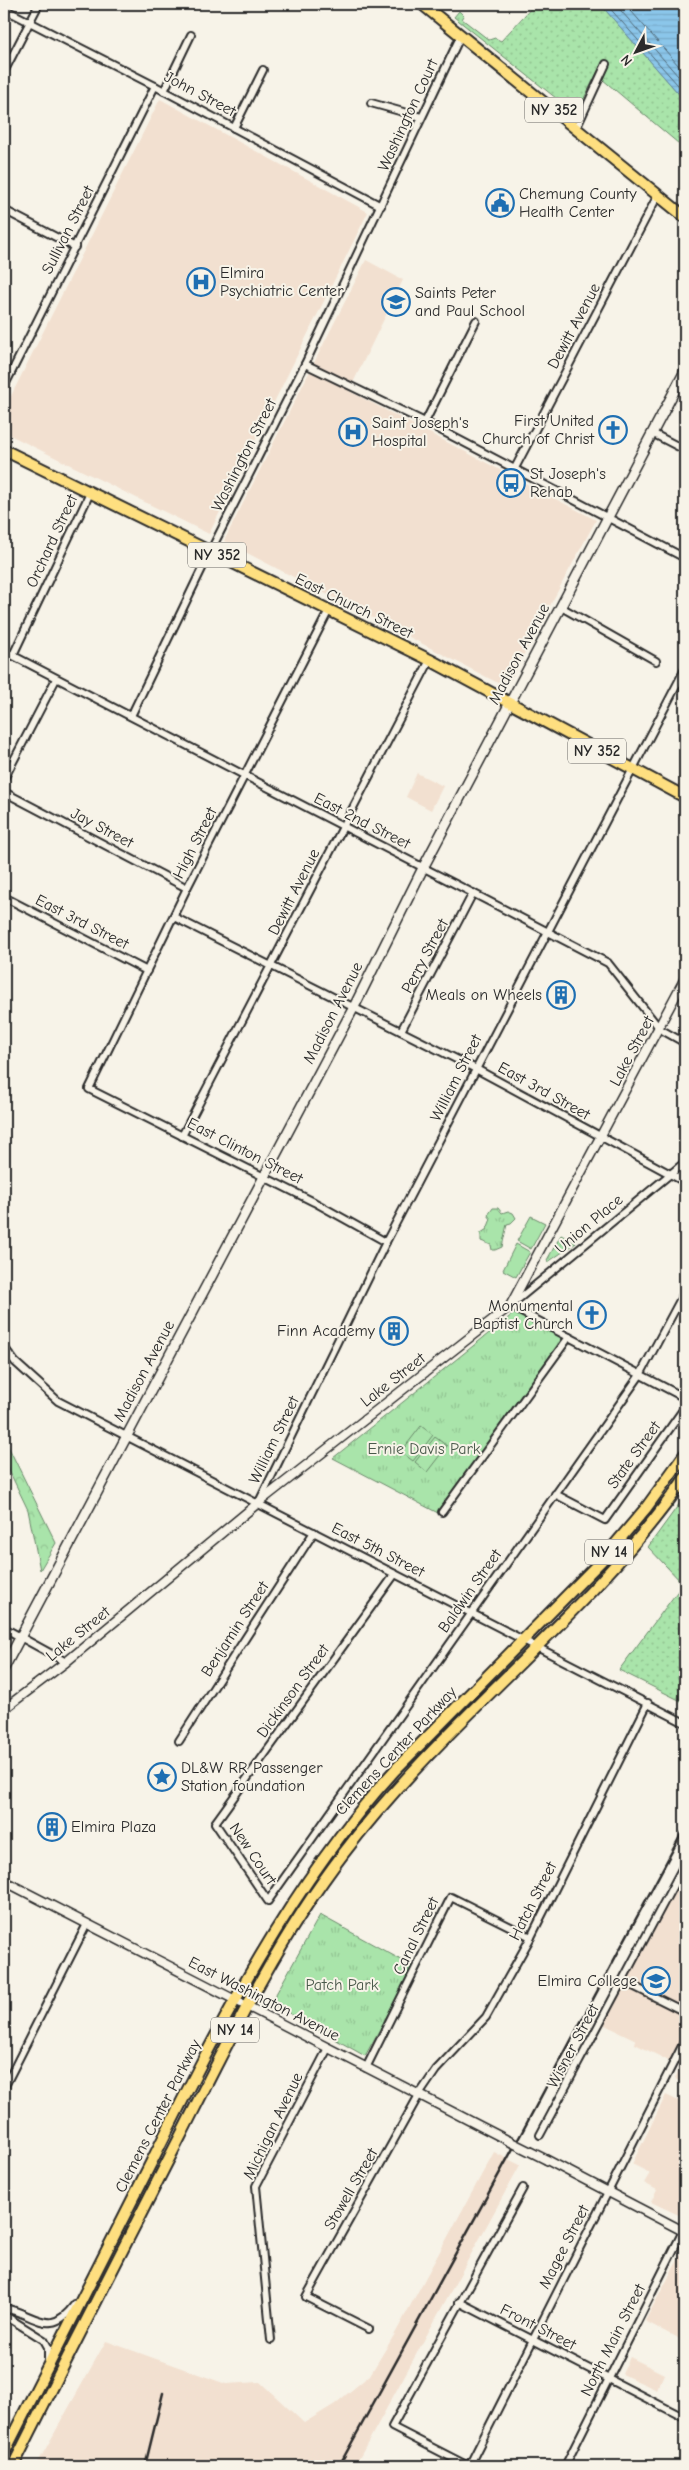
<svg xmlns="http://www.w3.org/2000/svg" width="689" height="2470" viewBox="0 0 689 2470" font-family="'Comic Neue',sans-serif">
<defs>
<pattern id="grass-dots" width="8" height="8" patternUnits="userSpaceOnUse" patternTransform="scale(1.25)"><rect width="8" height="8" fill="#a9e4aa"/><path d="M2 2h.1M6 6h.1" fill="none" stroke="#92c492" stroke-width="1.8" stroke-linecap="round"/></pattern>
<pattern id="forest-crowns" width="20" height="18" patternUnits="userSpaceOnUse" patternTransform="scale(1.25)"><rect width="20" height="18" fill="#a9e4aa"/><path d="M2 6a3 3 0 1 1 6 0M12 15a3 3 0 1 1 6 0" fill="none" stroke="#92c492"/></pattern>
<pattern id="park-tufts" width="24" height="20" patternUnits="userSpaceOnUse" patternTransform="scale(1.25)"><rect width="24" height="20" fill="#a9e4aa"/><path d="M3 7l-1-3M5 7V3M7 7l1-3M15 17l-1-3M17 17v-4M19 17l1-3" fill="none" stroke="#92c492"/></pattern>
<pattern id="water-rules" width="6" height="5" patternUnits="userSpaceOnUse" patternTransform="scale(1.25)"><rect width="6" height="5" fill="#8bc6ea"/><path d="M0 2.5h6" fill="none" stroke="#78aac9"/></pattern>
</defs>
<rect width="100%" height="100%" fill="#f7f3e8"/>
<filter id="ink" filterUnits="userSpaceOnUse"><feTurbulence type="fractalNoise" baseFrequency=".02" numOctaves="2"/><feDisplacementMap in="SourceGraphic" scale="10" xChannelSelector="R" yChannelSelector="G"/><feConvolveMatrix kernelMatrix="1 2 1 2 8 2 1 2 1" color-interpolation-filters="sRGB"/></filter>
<g filter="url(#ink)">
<!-- built -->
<g fill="#f2e0d0">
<path d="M160 99 368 212 209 534 4 432V410Z"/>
<path d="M366 260 403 280 349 391 596 520 510 680 498 683 224 541Z"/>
<path d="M417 773 443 786 431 810 406 797Z"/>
<path d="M682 1876 685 1878V2083L675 2079 681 2067 635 2044 636 2040 603 2024Z"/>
<path d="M666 2095 685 2104V2218L651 2202 657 2190 644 2183 650 2173 632 2164Z"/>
<path d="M494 2152 520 2165 355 2466H36L106 2341 226 2384 260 2382 304 2423 335 2404 370 2375 396 2332Z"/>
<path d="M685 2247V2342L645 2321Z"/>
<path d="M630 2357 664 2374 657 2390 622 2374Z"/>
</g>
<!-- grass -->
<g fill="url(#grass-dots)" stroke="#6a886a">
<path d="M535 4H600L685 101V149L602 79 609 65 602 63 576 114 454 17 459 11 464 16 462 19 489 40 495 38 501 41Z"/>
<path d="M685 1496V1703L619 1670 683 1584 648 1547Z"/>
</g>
<!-- forest -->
<path fill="url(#forest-crowns)" stroke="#6a886a" d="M4 1438 56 1543 40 1570 28 1510 4 1460Z"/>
<!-- park -->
<g fill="url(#park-tufts)" stroke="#6a886a">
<path d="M493 1208H498L502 1213 508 1211 513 1213 516 1218 511 1223 507 1224 502 1247 495 1250H492L491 1245 481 1241V1233L487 1229 491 1219 488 1215Z"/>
<path d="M561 1235 576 1243 548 1262 547 1260Z"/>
<path d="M518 1310 569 1337 438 1513 333 1458Z"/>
<path d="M320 1915 414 1967 365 2056 271 2003Z"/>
</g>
<!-- pitch -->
<g fill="#a9e4aa" stroke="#6a886a">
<path d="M531 1216 545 1223 531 1249 517 1241Z"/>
<path d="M516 1244 530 1252 516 1277 503 1270Z"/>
<path d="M421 1426 433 1435 413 1461 401 1452Z"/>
<path d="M435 1437 447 1446 427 1472 415 1462Z"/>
</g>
<!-- water -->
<path fill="url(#water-rules)" stroke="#65889e" d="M600 4H685V101Z"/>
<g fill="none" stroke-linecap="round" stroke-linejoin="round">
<!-- shore -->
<g stroke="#516977" stroke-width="1">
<path d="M606 4 685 93"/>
<path d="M615 4 685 84"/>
<path d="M625 4 685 73"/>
</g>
<defs>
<g id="minor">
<path d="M4 9 155 86 381 206"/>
<path d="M4 72 39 4"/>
<path d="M164 91 191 35"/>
<path d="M371 103 421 117"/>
<path d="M234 128 263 70"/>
<path d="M576 129 606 64"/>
<path d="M4 210 75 247"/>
<path d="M305 364 425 422 685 558"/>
<path d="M4 387 155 86"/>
<path d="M425 422 476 321"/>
<path d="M652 433 685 450"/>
<path d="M514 470 658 195"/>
<path d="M561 607 656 661"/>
<path d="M329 610 187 888 89 1089 314 1202 386 1242"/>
<path d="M4 651 608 963 660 1029 685 1043"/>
<path d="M13 655 90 493"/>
<path d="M131 716 210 552 305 364 461 35"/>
<path d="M4 779 56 679"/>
<path d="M4 792 187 888"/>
<path d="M4 897 147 971"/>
<path d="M174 917 476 1069 685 1182"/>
<path d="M401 1031 473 893"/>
<path d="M182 1136 430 660"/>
<path d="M685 1162 510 1306 685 1398"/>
<path d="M4 1347 15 1362 58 1401 685 1723"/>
<path d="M555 1494 605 1520 685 1407"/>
<path d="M259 1502 386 1242 685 669"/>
<path d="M442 1512 569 1337"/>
<path d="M395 1574 215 1823 268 1901 640 1375 685 1291"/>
<path d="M4 1628 66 1662"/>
<path d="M179 1741 314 1532"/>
<path d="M623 1981 685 2012"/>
<path d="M366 2068 451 1897 531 1937"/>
<path d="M4 2088 87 1924"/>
<path d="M540 2135 685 1863"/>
<path d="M459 2302 685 2418"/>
<path d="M4 2308C36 2314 50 2339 75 2304"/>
<path d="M4 2315 44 2340 48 2347V2363"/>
<path d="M369 2329 306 2297 419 2095 436 2070 486 2017 531 1937 648 1703"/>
<path d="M271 2340 256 2186 328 2048"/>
<path d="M468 2466 392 2427 523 2188"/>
<path d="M469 2466 685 2040"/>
<path d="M565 2466 685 2227"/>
</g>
<g id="tertiary">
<path d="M4 1709 66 1662 258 1503 510 1306 685 978"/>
<path d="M4 1881 511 2142"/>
<path d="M547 2160 685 2232"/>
</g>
<path id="secondary" d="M4 1668 354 1007 423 868 685 371"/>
<g id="primary">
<path d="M422 4 685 217"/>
<path d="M4 450 430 660 685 797"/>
<path d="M4 2453C53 2356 102 2260 151 2163 220 2024 290 1885 395 1770L601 1561 646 1508 685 1454"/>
<path d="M13 2466C68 2356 124 2247 180 2137 229 2040 277 1940 343 1854 446 1718 588 1617 685 1478"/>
</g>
</defs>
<!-- minor casing -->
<use href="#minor" stroke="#2b2b2b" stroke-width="10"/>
<!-- tertiary casing -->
<use href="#tertiary" stroke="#2b2b2b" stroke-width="11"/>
<!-- secondary casing -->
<use href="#secondary" stroke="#2b2b2b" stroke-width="12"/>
<!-- primary casing -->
<use href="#primary" stroke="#2b2b2b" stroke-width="14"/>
<!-- minor -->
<use href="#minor" stroke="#f7f3e8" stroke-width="6"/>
<!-- tertiary -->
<use href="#tertiary" stroke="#f7f3e8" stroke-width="8"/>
<!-- secondary -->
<use href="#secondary" stroke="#f7f3e8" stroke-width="9"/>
<!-- primary -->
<use href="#primary" stroke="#fedf80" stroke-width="10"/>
<!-- rail -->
<g stroke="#2b2b2b" stroke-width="2.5">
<path d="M145 2466 163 2393"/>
<path d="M339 2466 521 2134 685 1827"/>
</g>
<defs>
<path id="tertiary-bridge" d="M511 2142 547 2160"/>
</defs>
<!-- tertiary-bridge casing -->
<use href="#tertiary-bridge" stroke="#2b2b2b" stroke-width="11" stroke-linecap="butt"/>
<!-- tertiary-bridge -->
<use href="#tertiary-bridge" stroke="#f7f3e8" stroke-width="8"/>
</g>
</g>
<!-- icons -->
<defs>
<symbol id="civic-ring" viewBox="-11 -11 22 22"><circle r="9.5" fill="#f7f3e8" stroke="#1f6fb2" stroke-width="1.5"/><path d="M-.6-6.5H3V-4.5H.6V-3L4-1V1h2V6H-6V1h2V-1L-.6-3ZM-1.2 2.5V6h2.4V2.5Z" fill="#1f6fb2"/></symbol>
<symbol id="hospital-ring" viewBox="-11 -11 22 22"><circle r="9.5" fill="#f7f3e8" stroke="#1f6fb2" stroke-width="1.5"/><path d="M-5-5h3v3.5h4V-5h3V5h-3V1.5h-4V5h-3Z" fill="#1f6fb2"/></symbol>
<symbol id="school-ring" viewBox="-11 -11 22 22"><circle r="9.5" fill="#f7f3e8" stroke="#1f6fb2" stroke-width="1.5"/><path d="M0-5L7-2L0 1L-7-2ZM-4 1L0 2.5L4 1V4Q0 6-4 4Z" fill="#1f6fb2"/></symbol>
<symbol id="church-ring" viewBox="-11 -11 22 22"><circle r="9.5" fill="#f7f3e8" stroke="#1f6fb2" stroke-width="1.5"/><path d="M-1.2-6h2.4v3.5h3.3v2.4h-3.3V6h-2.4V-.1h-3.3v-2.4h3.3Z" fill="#1f6fb2"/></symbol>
<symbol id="bus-ring" viewBox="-11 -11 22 22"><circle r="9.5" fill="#f7f3e8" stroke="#1f6fb2" stroke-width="1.5"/><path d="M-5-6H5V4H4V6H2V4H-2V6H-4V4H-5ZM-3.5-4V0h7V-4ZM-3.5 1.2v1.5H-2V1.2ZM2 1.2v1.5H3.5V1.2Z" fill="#1f6fb2"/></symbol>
<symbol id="building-ring" viewBox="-11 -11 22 22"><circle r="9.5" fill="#f7f3e8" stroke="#1f6fb2" stroke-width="1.5"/><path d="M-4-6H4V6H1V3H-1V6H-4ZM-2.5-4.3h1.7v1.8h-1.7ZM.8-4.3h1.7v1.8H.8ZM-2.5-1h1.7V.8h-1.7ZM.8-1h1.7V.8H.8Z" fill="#1f6fb2"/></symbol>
<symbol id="sight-ring" viewBox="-11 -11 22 22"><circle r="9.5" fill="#f7f3e8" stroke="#1f6fb2" stroke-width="1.5"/><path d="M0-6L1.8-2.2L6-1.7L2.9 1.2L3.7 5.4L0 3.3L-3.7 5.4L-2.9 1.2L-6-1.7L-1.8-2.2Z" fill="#1f6fb2"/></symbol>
<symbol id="university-ring" viewBox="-11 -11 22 22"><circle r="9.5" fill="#f7f3e8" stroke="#1f6fb2" stroke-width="1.5"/><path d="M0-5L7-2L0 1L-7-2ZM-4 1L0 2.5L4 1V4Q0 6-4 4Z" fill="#1f6fb2"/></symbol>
</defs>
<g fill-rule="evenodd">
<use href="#civic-ring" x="484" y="187" width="32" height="32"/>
<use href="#hospital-ring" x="185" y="266" width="32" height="32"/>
<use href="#school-ring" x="380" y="286" width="32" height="32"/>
<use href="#church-ring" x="597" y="414" width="32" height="32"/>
<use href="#hospital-ring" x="337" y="416" width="32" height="32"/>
<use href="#bus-ring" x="495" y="467" width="32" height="32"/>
<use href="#building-ring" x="545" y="979" width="32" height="32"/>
<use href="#church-ring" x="576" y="1299" width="32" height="32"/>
<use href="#building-ring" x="378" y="1315" width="32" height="32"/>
<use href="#sight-ring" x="146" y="1761" width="32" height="32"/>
<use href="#building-ring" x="36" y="1811" width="32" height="32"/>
<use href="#university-ring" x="640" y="1965" width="32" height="32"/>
</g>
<g text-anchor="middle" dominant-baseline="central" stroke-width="4" stroke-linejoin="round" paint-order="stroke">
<!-- shield labels -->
<g fill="#f7f3e8" stroke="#686764" stroke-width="1">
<rect x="525" y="97.5" width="58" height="25" rx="4"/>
<rect x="188" y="542.5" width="58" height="25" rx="4"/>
<rect x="568" y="738.5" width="58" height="25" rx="4"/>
<rect x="585" y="1539.5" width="48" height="25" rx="4"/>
<rect x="211" y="2017.5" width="48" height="25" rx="4"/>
</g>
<g font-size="15" font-weight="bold" fill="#2b2b2b">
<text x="554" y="110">NY 352</text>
<text x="217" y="555">NY 352</text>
<text x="597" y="751">NY 352</text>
<text x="609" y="1552">NY 14</text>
<text x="235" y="2030">NY 14</text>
</g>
<!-- street labels -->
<g font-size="16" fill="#2b2b2b" stroke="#f7f3e8">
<text transform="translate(200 94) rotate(28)">John Street</text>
<text transform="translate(408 115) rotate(-65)">Washington Court</text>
<text transform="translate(68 230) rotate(-63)">Sullivan Street</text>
<text transform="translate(574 326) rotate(-62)">Dewitt Avenue</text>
<text transform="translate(244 455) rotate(-63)">Washington Street</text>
<text transform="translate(52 541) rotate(-65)">Orchard Street</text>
<text transform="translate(354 606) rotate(26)">East Church Street</text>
<text transform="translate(519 654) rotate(-62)">Madison Avenue</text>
<text transform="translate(362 821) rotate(27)">East 2nd Street</text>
<text transform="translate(102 828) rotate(28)">Jay Street</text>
<text transform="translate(195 843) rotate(-63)">High Street</text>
<text transform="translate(294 892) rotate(-63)">Dewitt Avenue</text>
<text transform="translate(82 922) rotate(27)">East 3rd Street</text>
<text transform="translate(425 956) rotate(-62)">Perry Street</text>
<text transform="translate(333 1013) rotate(-63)">Madison Avenue</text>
<text transform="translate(632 1051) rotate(-62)">Lake Street</text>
<text transform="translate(456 1078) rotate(-63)">William Street</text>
<text transform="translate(544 1091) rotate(29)">East 3rd Street</text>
<text transform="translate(245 1151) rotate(27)">East Clinton Street</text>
<text transform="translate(589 1224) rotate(-40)">Union Place</text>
<text transform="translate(144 1371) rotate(-62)">Madison Avenue</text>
<text transform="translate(393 1380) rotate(-38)">Lake Street</text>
<text transform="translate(274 1440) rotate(-64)">William Street</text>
<text transform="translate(634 1455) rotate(-54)">State Street</text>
<text transform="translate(378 1550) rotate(27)">East 5th Street</text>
<text transform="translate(470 1591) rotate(-55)">Baldwin Street</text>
<text transform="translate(235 1629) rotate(-57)">Benjamin Street</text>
<text transform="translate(78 1634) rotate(-39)">Lake Street</text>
<text transform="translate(293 1691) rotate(-54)">Dickinson Street</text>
<text transform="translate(396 1751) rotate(-47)">Clemens Center Parkway</text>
<text transform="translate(253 1854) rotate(56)">New Court</text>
<text transform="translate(533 1901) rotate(-63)">Hatch Street</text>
<text transform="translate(416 1936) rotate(-64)">Canal Street</text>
<text transform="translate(264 1999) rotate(27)">East Washington Avenue</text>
<text transform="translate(573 2046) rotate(-62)">Wisner Street</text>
<text transform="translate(158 2116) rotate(-63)">Clemens Center Parkway</text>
<text transform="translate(273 2126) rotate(-64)">Michigan Avenue</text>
<text transform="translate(351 2189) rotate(-60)">Stowell Street</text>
<text transform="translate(564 2247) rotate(-63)">Magee Street</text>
<text transform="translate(538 2327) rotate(27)">Front Street</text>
<text transform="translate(613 2340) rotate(-63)">North Main Street</text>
</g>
<!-- poi labels -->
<g font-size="16" fill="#2b2b2b" stroke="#f7f3e8" text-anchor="start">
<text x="519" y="194">Chemung County<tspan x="519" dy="18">Health Center</tspan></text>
<text x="220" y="273">Elmira<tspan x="220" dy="18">Psychiatric Center</tspan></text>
<text x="415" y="293">Saints Peter<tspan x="415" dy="18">and Paul School</tspan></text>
<text x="594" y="421" text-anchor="end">First United<tspan x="594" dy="18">Church of Christ</tspan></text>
<text x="372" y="423">Saint Joseph's<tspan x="372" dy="18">Hospital</tspan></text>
<text x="530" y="474">St Joseph's<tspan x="530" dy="18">Rehab</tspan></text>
<text x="542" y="995" text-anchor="end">Meals on Wheels</text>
<text x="573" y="1306" text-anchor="end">Monumental<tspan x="573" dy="18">Baptist Church</tspan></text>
<text x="375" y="1331" text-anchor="end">Finn Academy</text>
<text x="181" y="1768">DL&amp;W RR Passenger<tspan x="181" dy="18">Station foundation</tspan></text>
<text x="71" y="1827">Elmira Plaza</text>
<text x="637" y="1981" text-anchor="end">Elmira College</text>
</g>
<!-- park labels -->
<g font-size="16" fill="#4a594b" stroke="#f7f3e8">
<text x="424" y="1449">Ernie Davis Park</text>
<text x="342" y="1985">Patch Park</text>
</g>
</g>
<!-- margin -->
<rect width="689" height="2470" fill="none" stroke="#f7f3e8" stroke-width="20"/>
<rect x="10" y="10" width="669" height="2450" fill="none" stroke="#2b2b2b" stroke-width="2" filter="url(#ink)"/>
<!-- north arrow -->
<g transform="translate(636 52) rotate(229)" stroke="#f7f3e8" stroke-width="4" paint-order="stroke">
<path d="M0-4L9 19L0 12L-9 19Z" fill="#2b2b2b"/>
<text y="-8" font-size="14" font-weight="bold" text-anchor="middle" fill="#2b2b2b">N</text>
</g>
</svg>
